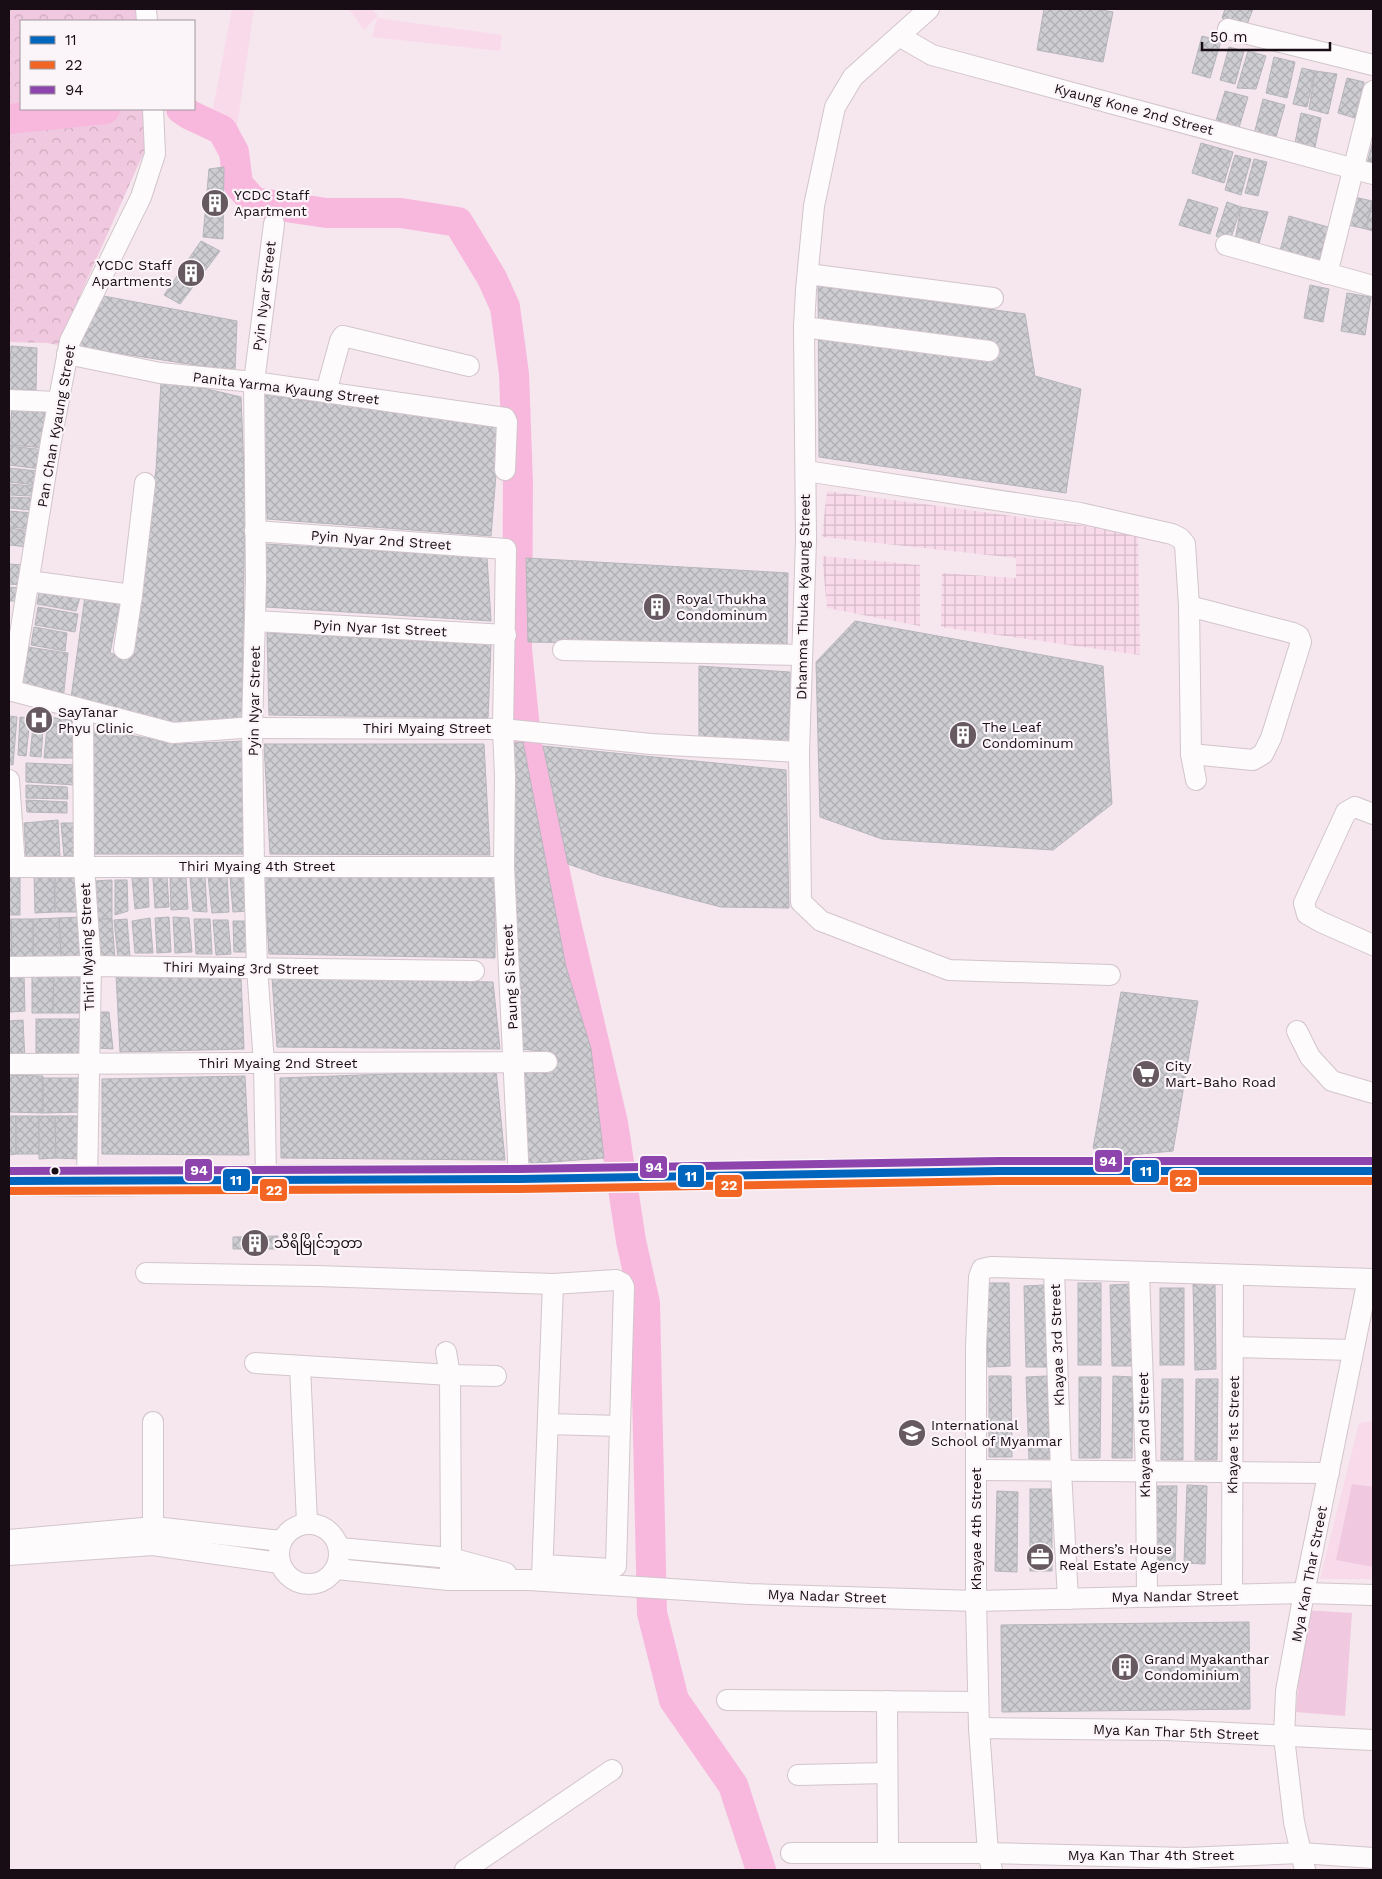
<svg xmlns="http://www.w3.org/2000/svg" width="1382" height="1879" viewBox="0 0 1382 1879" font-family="'Work Sans','Noto Sans Myanmar',sans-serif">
<defs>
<pattern id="industrial-grid" width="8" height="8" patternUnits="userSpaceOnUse" patternTransform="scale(1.25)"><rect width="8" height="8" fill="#f9daeb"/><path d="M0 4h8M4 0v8" fill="none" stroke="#d5bac9"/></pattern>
<pattern id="forest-crowns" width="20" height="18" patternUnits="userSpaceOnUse" patternTransform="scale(1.25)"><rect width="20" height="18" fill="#f0c8df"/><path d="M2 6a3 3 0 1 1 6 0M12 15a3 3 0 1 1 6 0" fill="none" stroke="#cdabbe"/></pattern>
<pattern id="building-cross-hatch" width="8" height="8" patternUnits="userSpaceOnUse" patternTransform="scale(1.25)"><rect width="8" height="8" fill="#cdcdd2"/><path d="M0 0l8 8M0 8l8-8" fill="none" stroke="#afafb3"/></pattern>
</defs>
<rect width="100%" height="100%" fill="#f6e6ee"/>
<!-- built -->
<g fill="#f9daeb">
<path d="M232 9H254L237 127 212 114Z"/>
<path d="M349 9H372L378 16 364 30Z"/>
<path d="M377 18 502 35 500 51 372 37Z"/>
<path d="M1373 1421V1579H1320L1359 1423Z"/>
</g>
<!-- industrial -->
<g fill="url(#industrial-grid)">
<path d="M827 491 1138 533 1140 655 941 627 942 573 1016 578V558L822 537Z"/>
<path d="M822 556 920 565V626L827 608Z"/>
</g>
<!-- forest -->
<path fill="url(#forest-crowns)" d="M9 9H139L140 21H21V109H144V152L58 345 47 343 9 342Z"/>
<!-- pitch -->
<g fill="#f0c8df">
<path d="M1352 1484 1373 1487V1567L1336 1560Z"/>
<path d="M1304 1610 1352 1613 1345 1716 1296 1712Z"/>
</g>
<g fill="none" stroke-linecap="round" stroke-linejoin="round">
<!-- river -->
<g stroke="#f8b8de" stroke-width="30">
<path d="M181 109 190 115 222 130 234 152 238 184 254 202 326 213H401L458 222 492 278 505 307 514 374 518 483 517 649 526 739 564 914 613 1123 631 1241 645 1303 652 1613 674 1700 733 1785 761 1870"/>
<path d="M9 119 105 109"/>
</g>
</g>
<!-- building -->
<g fill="url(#building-cross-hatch)" stroke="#b5b5bb">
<path d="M1044 9H1096L1113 12 1103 62 1037 50Z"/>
<path d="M1225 9H1253L1246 27 1222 18Z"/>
<path d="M1202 36 1221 41 1210 78 1192 73Z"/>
<path d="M1229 47 1244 51 1235 84 1220 80Z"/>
<path d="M1248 51 1266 56 1256 89 1237 88Z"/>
<path d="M1274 57 1295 62 1287 98 1266 93Z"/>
<path d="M1302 68 1315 71 1307 107 1293 104Z"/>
<path d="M1315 71 1337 74 1328 114 1309 109Z"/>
<path d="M1347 78 1364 82 1355 118 1338 113Z"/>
<path d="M1225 91 1248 97 1238 131 1215 124Z"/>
<path d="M1263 99 1285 105 1274 144 1253 138Z"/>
<path d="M1301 113 1321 118 1314 152 1294 148Z"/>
<path d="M1373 141V169L1366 167Z"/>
<path d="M1201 143 1233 152 1224 183 1192 173Z"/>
<path d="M1235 155 1251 159 1241 195 1225 190Z"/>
<path d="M1254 159 1267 162 1258 196 1245 193Z"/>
<path d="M224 167 223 239 203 237 209 169Z"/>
<path d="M1354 197 1372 201 1366 229 1348 225Z"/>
<path d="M1188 199 1218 208 1210 234 1179 225Z"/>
<path d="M1373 199V231L1366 229Z"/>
<path d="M1227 202 1241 207 1230 241 1216 236Z"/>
<path d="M1241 207 1268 212 1258 247 1235 240Z"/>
<path d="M1289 216 1328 227 1319 261 1280 251Z"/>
<path d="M201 241 220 251 180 304 164 295Z"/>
<path d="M1310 285 1329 289 1323 322 1304 318Z"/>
<path d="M818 286 1025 314 1035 376 1081 389 1066 493 819 457Z"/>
<path d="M1347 293 1371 297 1365 335 1341 331Z"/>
<path d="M98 295 237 321 235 371 77 347Z"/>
<path d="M11 346 37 348 36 390 9 389Z"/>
<path d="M161 381 182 383 241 397 245 496 242 718 170 725 71 698 85 596 120 602 110 653 125 658 156 470Z"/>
<path d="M263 395 500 425 491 536 267 519Z"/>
<path d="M12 405 52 407 46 448 9 445Z"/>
<path d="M9 446 45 450 41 469 9 465Z"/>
<path d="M9 468 38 471 37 485 9 482Z"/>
<path d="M9 484 33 486 32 496 9 495Z"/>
<path d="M9 497 32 498 30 510 9 508Z"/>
<path d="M9 511 33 513 31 529 9 527Z"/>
<path d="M9 528 30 531 28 547 9 545Z"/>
<path d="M265 544 487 557 491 621 266 607Z"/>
<path d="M526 558 788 573 787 646 528 642Z"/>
<path d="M9 564 23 565 20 585 9 584Z"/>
<path d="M9 587 20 588 19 601H9Z"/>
<path d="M40 588 81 594 76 611 37 604Z"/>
<path d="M38 607 78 614 75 632 35 625Z"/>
<path d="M855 621 1103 666 1112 804 1053 850 882 839 820 817 816 662Z"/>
<path d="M34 627 67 633 65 651 31 645Z"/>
<path d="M267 633 491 644 488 718 269 715Z"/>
<path d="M28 647 68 653 63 700 21 686Z"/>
<path d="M699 666 790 672 789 745 699 737Z"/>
<path d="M9 716 17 717 13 765 9 764Z"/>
<path d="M34 716H44L41 757 30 756Z"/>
<path d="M20 717 30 718 26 756 18 755Z"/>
<path d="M48 717 77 721 76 758H44Z"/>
<path d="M90 728 179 744 245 741 246 854H94Z"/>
<path d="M523 742 566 967 591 1049 604 1158 526 1164 519 1072 553 1073V1052L520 1049 507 744Z"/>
<path d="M264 744H484L490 855 270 854Z"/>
<path d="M543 746 786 770 789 908 721 907 602 876 568 864Z"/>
<path d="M26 763 76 765 75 785 26 782Z"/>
<path d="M26 785 67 787 68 799 26 798Z"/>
<path d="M26 800 67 802V813L27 812Z"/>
<path d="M58 820 60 856 26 857 24 823Z"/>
<path d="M61 823H74L79 856H64Z"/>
<path d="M20 871V915H9V872Z"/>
<path d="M54 872 55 912 35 913 34 873Z"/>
<rect x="55" y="875" width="23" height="37"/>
<path d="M227 875 229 912 212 913 208 876Z"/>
<path d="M495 875V958L269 954 264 876Z"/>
<path d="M250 876 249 911 233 912 230 877Z"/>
<path d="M167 877 169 907 155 908 153 878Z"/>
<path d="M170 877 186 878 188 909 171 910Z"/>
<path d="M190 877H205L207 912 193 911Z"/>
<path d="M132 878H148L149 907 135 909Z"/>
<path d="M112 880V919H96L94 881Z"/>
<path d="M115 880H127L128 911 115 915Z"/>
<path d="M80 917 81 957 61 958 59 918Z"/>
<path d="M169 917 171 952 157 953 155 918Z"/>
<path d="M173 917 189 918 192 952 175 953Z"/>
<path d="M59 918 61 958H33V919Z"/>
<path d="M150 918 153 953H135L132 921Z"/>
<path d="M9 919H11L12 959H9Z"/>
<path d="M11 919H33V958L12 959Z"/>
<path d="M96 919H112L115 960 98 961Z"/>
<path d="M127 919 130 957 118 958 114 920Z"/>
<path d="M194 919H210L212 954H196Z"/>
<path d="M213 920H228L231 954 216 955Z"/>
<path d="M233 921H251V952H234Z"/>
<path d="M24 974 25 1011 9 1012V975Z"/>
<path d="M32 974H54L53 1013H32Z"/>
<path d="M54 974H80L81 1013H53Z"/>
<path d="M116 974 241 977 244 1049 120 1052Z"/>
<path d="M272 978 493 982 500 1049 277 1047Z"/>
<path d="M1121 992 1198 1001 1173 1151 1120 1156 1093 1148Z"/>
<path d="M95 1012H109L113 1049 97 1048Z"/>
<rect x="36" y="1019" width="45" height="40"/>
<path d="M23 1020 25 1061 9 1062V1021Z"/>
<path d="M496 1070 505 1160 281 1158 280 1078Z"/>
<path d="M9 1075 43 1076V1113L9 1112Z"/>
<path d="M245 1076 249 1155 102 1154V1079Z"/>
<path d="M43 1078H83V1112L43 1113Z"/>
<path d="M9 1116H16V1154L9 1155Z"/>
<rect x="16" y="1116" width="23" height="38"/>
<path d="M39 1116H55L56 1158 39 1159Z"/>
<path d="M55 1116H83L82 1159 56 1158Z"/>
<path d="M278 1236V1249H233V1237Z"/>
<path d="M986 1283H1009L1010 1366 988 1367Z"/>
<rect x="1078" y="1283" width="23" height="82"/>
<path d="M1130 1284 1132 1366H1112L1110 1285Z"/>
<path d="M1193 1284H1215L1216 1369 1195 1370Z"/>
<path d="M1045 1285 1047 1367H1026L1024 1286Z"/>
<rect x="1160" y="1288" width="24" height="77"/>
<path d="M989 1376H1011L1012 1457H989Z"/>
<path d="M1047 1376 1050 1459H1029L1026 1377Z"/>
<path d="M1113 1376 1133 1377 1132 1458H1112Z"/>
<path d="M1079 1377H1101L1100 1458H1079Z"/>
<path d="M1162 1379H1183V1460H1161Z"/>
<path d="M1196 1379H1218L1217 1460H1195Z"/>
<path d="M1187 1485 1207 1486 1205 1564 1184 1563Z"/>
<path d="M1154 1486H1177L1175 1567H1151Z"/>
<rect x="1030" y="1489" width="22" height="82"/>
<path d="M997 1491 1018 1492 1017 1572 995 1571Z"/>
<path d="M1249 1622 1250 1709 1002 1712 1001 1625Z"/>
</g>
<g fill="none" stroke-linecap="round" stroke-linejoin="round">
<defs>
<g id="minor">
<path d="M146 9 147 21"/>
<path d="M929 9 853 77 835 107 814 206 806 290 804 327 806 540 799 752 801 902 821 921 949 970 1110 975"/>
<path d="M1228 29 1373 65"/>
<path d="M899 36 932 55 1373 174"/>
<path d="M1226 245 1373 286"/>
<path d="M808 274 993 298"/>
<path d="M1327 274 1373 91"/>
<path d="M804 327 989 351"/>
<path d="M67 354 160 373 254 382 505 418 507 422 505 470"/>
<path d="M326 392 340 341 343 336 469 366"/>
<path d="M9 400 58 402"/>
<path d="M806 471 1080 513 1172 534 1180 538 1185 544 1189 606 1191 754 1196 780"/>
<path d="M255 531 506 549 503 729 505 776 504 867 519 1179"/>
<path d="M29 581 132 595"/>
<path d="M1189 606 1293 633 1299 636 1301 642 1271 738 1263 754 1253 760 1191 754"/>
<path d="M255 621 506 635"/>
<path d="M124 649 132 595 145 483"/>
<path d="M563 650 802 655"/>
<path d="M9 690 173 733 241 728 503 729 651 744 799 752"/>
<path d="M11 690 51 441 70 341 141 197 155 154 153 109"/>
<path d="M83 711 84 866 91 966 87 1182"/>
<path d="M9 780 15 867"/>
<path d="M1373 814 1355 807 1346 812 1304 903 1307 914 1321 922 1373 945"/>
<path d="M9 867H504"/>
<path d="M9 967 91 966 474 971"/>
<path d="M1297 1031 1310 1057 1332 1081 1373 1093"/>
<path d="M9 1064 547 1062"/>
<path d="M266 1179 264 1063 257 968 254 866 252 728 256 579 254 382 274 224"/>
<path d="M1054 1270 1061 1471 1068 1599"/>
<path d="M1139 1272 1146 1471 1147 1597"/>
<path d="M146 1273 317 1276 553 1284 616 1280 622 1283 624 1287 616 1566 611 1569 543 1565"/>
<path d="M1234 1347 1353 1350"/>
<path d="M446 1352 450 1375 451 1558 449 1580"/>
<path d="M255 1363 450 1375 496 1376"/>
<path d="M300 1366 307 1523"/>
<path d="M153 1422V1538"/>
<path d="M548 1424 620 1426"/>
<path d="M977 1470 1329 1473"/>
<circle cx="309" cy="1554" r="30"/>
<path d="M9 1540 154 1527 281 1541"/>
<path d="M339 1548 451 1558 506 1573"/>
<path d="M9 1555 153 1545 279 1563"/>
<path d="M336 1569 449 1580H529L749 1594 976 1601 1304 1593 1373 1595"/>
<path d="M542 1577 553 1284"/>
<path d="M1232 1595 1233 1275"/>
<path d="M727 1700 978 1702"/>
<path d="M887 1701 888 1852"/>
<path d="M979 1728 1166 1730 1373 1740"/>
<path d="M798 1775 887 1773"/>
<path d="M791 1853H988L1186 1858 1301 1853 1373 1858"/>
<path d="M465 1870 612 1770"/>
<path d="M992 1870 988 1853 979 1728 976 1601V1347L979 1277 982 1269 991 1267 1373 1279"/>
<path d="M1305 1870 1294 1822 1284 1737 1286 1691 1304 1593 1368 1279"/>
</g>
<path id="secondary" d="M9 1181 87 1182 266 1179H519L999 1171H1373"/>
</defs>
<!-- minor casing -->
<use href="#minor" stroke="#d2c5cc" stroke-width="22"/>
<!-- secondary casing -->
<use href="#secondary" stroke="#d2c5cc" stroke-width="30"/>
<!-- minor -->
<use href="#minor" stroke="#fefbfc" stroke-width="20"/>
<!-- secondary -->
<use href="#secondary" stroke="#fefbfc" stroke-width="28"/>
<defs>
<path id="bus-1" d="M9 1181 519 1179 999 1171H1373"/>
<path id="bus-2" d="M9 1191 519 1189 999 1181H1373"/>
<path id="bus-3" d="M9 1171 519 1169 999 1161H1373"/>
</defs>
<!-- bus-1 casing -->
<use href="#bus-1" stroke="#fbf4f8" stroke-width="11"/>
<!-- bus-2 casing -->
<use href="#bus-2" stroke="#fbf4f8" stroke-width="11"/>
<!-- bus-3 casing -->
<use href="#bus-3" stroke="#fbf4f8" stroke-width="11"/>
<!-- bus-1 -->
<use href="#bus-1" stroke="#0065bd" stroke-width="8"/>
<!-- bus-2 -->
<use href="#bus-2" stroke="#f26522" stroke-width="8"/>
<!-- bus-3 -->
<use href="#bus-3" stroke="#8e44ad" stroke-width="8"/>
</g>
<!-- icons -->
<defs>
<symbol id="building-disc" viewBox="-11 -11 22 22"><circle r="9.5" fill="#665960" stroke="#fbf4f8"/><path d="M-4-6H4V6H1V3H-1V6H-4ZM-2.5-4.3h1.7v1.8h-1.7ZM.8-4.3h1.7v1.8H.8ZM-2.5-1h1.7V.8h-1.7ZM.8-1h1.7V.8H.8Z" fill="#fff"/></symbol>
<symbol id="hospital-disc" viewBox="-11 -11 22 22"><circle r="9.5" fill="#665960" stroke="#fbf4f8"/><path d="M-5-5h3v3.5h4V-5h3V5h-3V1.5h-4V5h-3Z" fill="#fff"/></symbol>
<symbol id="supermarket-disc" viewBox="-11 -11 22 22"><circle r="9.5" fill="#665960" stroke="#fbf4f8"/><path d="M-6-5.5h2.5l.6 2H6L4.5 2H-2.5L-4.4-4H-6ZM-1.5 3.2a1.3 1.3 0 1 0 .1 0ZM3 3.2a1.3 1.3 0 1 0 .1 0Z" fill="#fff"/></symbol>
<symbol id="school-disc" viewBox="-11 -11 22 22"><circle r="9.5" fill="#665960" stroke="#fbf4f8"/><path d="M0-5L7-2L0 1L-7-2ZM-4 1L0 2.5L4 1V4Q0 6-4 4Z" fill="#fff"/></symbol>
<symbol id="office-disc" viewBox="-11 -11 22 22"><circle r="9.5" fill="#665960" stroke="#fbf4f8"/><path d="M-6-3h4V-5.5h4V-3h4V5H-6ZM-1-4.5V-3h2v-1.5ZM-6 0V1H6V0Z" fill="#fff"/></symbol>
</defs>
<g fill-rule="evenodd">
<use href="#building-disc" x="199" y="187" width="32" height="32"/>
<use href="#building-disc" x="175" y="257" width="32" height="32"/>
<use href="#building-disc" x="641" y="591" width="32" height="32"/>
<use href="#hospital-disc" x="23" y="704" width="32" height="32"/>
<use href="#building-disc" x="947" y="719" width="32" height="32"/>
<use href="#supermarket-disc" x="1130" y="1058" width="32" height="32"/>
<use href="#building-disc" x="239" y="1227" width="32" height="32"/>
<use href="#school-disc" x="896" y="1417" width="32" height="32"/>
<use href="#office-disc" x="1024" y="1541" width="32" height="32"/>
<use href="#building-disc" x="1109" y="1651" width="32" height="32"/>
</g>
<!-- markers -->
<circle fill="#180d14" stroke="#fbf4f8" stroke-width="2" cx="55" cy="1171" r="4.5"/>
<g text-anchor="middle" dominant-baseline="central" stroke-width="4.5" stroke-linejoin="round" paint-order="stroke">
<!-- street labels -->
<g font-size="14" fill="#180d14" stroke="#fbf4f8">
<text transform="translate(1134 109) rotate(15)">Kyaung Kone 2nd Street</text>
<text transform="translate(264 296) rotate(-83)">Pyin Nyar Street</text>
<text transform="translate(286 388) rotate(7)">Panita Yarma Kyaung Street</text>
<text transform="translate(56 426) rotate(-80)">Pan Chan Kyaung Street</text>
<text transform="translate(381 540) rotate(4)">Pyin Nyar 2nd Street</text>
<text transform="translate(803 597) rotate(-89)">Dhamma Thuka Kyaung Street</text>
<text transform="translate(380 628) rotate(3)">Pyin Nyar 1st Street</text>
<text transform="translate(254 701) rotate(-89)">Pyin Nyar Street</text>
<text x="427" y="728">Thiri Myaing Street</text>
<text x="257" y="866">Thiri Myaing 4th Street</text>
<text transform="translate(87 947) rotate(-92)">Thiri Myaing Street</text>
<text transform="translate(241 968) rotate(1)">Thiri Myaing 3rd Street</text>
<text transform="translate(510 977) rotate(-93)">Paung Si Street</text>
<text x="278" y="1063">Thiri Myaing 2nd Street</text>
<text transform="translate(1057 1345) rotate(-92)">Khayae 3rd Street</text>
<text transform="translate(1144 1435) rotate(-91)">Khayae 2nd Street</text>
<text transform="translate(1233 1435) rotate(-89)">Khayae 1st Street</text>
<text transform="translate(976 1529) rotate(-90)">Khayae 4th Street</text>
<text transform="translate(1309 1574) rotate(-79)">Mya Kan Thar Street</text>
<text transform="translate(827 1596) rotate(2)">Mya Nadar Street</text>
<text transform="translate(1175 1596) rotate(-1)">Mya Nandar Street</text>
<text transform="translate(1176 1732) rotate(2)">Mya Kan Thar 5th Street</text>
<text x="1151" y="1855">Mya Kan Thar 4th Street</text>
</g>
<!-- poi labels -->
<g font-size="14" fill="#180d14" stroke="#fbf4f8" text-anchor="start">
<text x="234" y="195">YCDC Staff<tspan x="234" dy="16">Apartment</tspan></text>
<text x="172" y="265" text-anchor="end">YCDC Staff<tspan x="172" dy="16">Apartments</tspan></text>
<text x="676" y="599">Royal Thukha<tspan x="676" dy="16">Condominum</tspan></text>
<text x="58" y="712">SayTanar<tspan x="58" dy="16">Phyu Clinic</tspan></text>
<text x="982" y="727">The Leaf<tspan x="982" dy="16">Condominum</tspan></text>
<text x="1165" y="1066">City<tspan x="1165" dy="16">Mart-Baho Road</tspan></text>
<text x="274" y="1243">သီရိမြိုင်ဘူတာ</text>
<text x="931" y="1425">International<tspan x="931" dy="16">School of Myanmar</tspan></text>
<text x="1059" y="1549">Mothers’s House<tspan x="1059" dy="16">Real Estate Agency</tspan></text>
<text x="1144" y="1659">Grand Myakanthar<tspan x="1144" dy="16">Condominium</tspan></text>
</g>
</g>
<g stroke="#fbf4f8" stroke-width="2">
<rect x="1094" y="1149" width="29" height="24" rx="5" fill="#8e44ad"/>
<rect x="639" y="1155" width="29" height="24" rx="5" fill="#8e44ad"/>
<rect x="184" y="1158" width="29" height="24" rx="5" fill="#8e44ad"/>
<rect x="1131" y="1159" width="29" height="24" rx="5" fill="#0065bd"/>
<rect x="677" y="1164" width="28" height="24" rx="5" fill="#0065bd"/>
<rect x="222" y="1168" width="29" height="24" rx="5" fill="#0065bd"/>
<rect x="1169" y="1169" width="29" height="24" rx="5" fill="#f26522"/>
<rect x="714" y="1174" width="29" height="24" rx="5" fill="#f26522"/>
<rect x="259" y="1178" width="29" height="24" rx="5" fill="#f26522"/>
</g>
<g font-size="14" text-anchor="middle" font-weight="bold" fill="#fff">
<text x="1108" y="1166">94</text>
<text x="654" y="1172">94</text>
<text x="199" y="1175">94</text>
<text x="1146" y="1176">11</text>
<text x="691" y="1181">11</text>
<text x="236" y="1185">11</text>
<text x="1183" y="1186">22</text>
<text x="729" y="1190">22</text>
<text x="274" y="1195">22</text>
</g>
<!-- border -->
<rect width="1382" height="1879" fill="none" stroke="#180d14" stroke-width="20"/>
<!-- legend -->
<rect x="20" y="20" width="175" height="90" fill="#fbf4f8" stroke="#a0989d"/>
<rect x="30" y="36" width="25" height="8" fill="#0065bd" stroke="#a0989d"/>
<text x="65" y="45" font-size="15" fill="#180d14">11</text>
<rect x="30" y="61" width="25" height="8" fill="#f26522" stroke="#a0989d"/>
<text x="65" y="70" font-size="15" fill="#180d14">22</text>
<rect x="30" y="86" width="25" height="8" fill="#8e44ad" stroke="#a0989d"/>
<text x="65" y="95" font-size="15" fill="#180d14">94</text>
<!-- scale -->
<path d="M1202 42v8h128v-8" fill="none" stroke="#180d14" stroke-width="2.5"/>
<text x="1210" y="42" font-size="15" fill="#180d14" stroke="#fbf4f8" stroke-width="4" paint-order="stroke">50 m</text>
</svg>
